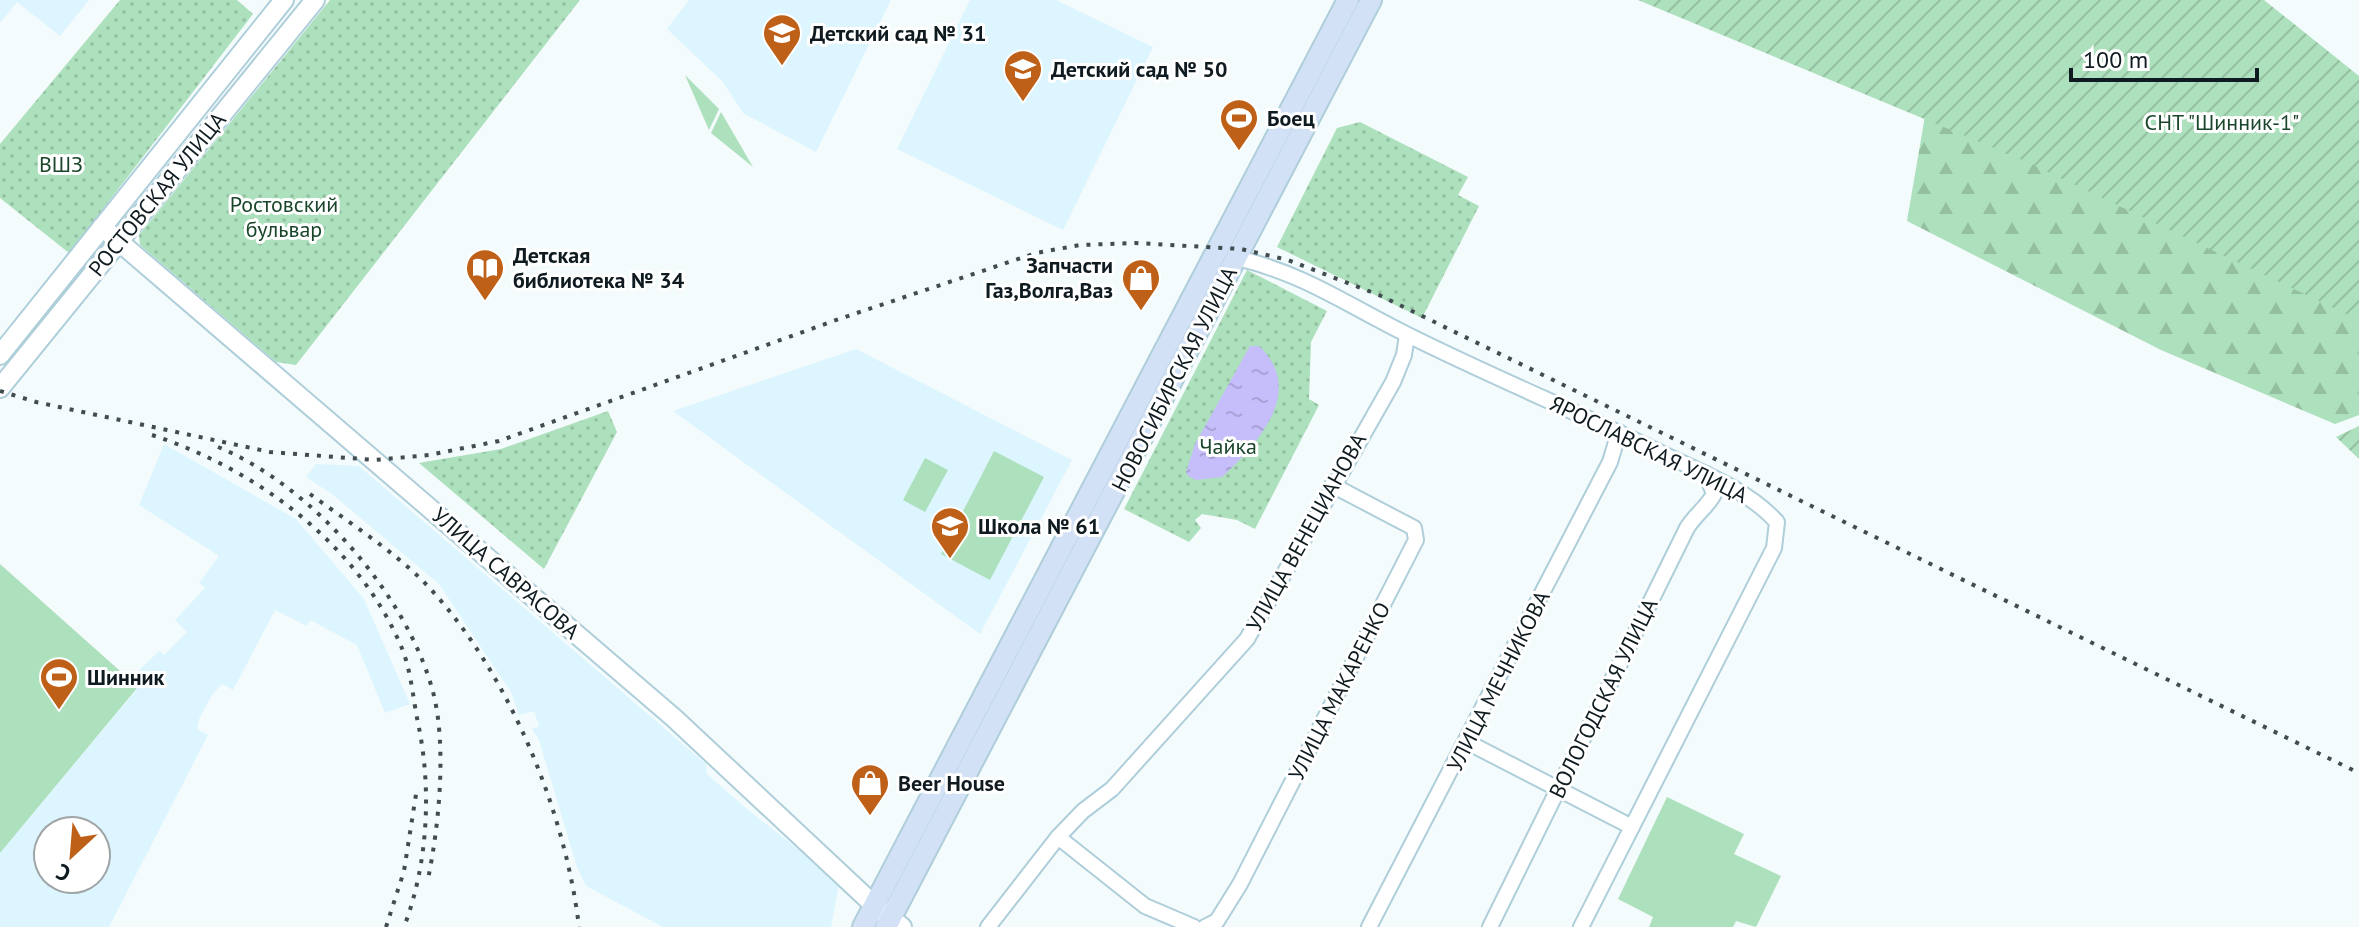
<svg xmlns="http://www.w3.org/2000/svg" width="2359" height="927" viewBox="0 0 2359 927" font-family="'PT Sans',sans-serif">
<defs>
<pattern id="forest-firs" width="22" height="20" patternUnits="userSpaceOnUse" patternTransform="scale(2)"><rect width="22" height="20" fill="#ade0bc"/><path d="M5 1l3.5 6h-7zM16 11l3.5 6h-7z" fill="#94c0a1"/></pattern>
<pattern id="park-dots" width="8" height="8" patternUnits="userSpaceOnUse" patternTransform="scale(2)"><rect width="8" height="8" fill="#ade0bc"/><path d="M2 2h.1M6 6h.1" fill="none" stroke="#94c0a1" stroke-width="1.8" stroke-linecap="round"/></pattern>
<pattern id="garden-furrows" width="10" height="10" patternUnits="userSpaceOnUse" patternTransform="scale(2)"><rect width="10" height="10" fill="#ade0bc"/><path d="M-1 1l2-2M0 10L10 0M9 11l2-2" fill="none" stroke="#94c0a1"/></pattern>
<pattern id="water-ripples" width="26" height="14" patternUnits="userSpaceOnUse" patternTransform="scale(2)"><rect width="26" height="14" fill="#c6bdfb"/><path d="M2 4q2-2 4 0t4 0M15 11q2-2 4 0t4 0" fill="none" stroke="#a9a2d7"/></pattern>
</defs>
<rect width="100%" height="100%" fill="#f4fbfd"/>
<!-- built -->
<g fill="#dcf5fe" fill-rule="evenodd">
<path d="M0 0H89L60 36 17 2 0 23Z"/>
<path d="M689 0H891L816 152 743 113 723 82 667 29Z"/>
<path d="M970 0H1056L1153 47 1063 230 897 149Z"/>
<path d="M856 349 1072 460 980 634 673 411Z"/>
<path d="M164 444 296 519 364 599 410 704 385 713 357 645 310 620 307 626 275 610 233 690 222 684 212 695 199 719 197 729 208 735 109 927H0V853L138 688 130 679 159 651 164 655 187 632 175 620 205 588 199 583 219 556 139 505ZM48 831H96V879H48Z"/>
<path d="M316 464 359 466 706 764 707 774 742 805 833 877 839 885 831 927H663L586 886 577 867 539 740 532 729 539 726 534 711 519 715 511 692 439 584 332 494 306 477Z"/>
</g>
<!-- grass -->
<g fill="#ade0bc">
<path d="M685 75 719 109 709 130Z"/>
<path d="M721 112 753 167 711 133Z"/>
<path d="M994 451 1044 477 990 580 941 554Z"/>
<path d="M925 458 948 470 925 512 903 500Z"/>
<path d="M0 564 138 687 0 853Z"/>
<path d="M1667 797 1744 834 1734 854 1781 876 1756 927 1736 921 1733 927H1649L1653 917 1618 899Z"/>
</g>
<!-- forest -->
<path fill="url(#forest-firs)" d="M1926 110 2359 312V415L2335 424 2161 350 1907 221Z"/>
<!-- park -->
<g fill="url(#park-dots)">
<path d="M120 0H237L253 14 69 253 0 198V144Z"/>
<path d="M330 0H580L296 365 276 362 140 245 139 235Z"/>
<path d="M1360 122 1468 177 1458 195 1479 206 1422 318 1277 247 1337 128Z"/>
<path d="M1247 270 1327 311 1311 342 1309 399 1319 405 1255 529 1237 520 1202 514 1195 520 1201 528 1189 542 1124 509Z"/>
<path d="M608 411 617 432 544 569 419 463 501 449Z"/>
</g>
<!-- garden -->
<g fill="url(#garden-furrows)">
<path d="M1638 0H2264L2359 76V320L2016 157Z"/>
<path d="M2359 426V459L2336 437Z"/>
</g>
<!-- water -->
<path fill="url(#water-ripples)" d="M1250 346H1259C1306 391 1259 442 1222 477L1196 480 1188 476 1186 472 1195 444Z"/>
<g fill="none" stroke-linecap="round" stroke-linejoin="round">
<defs>
<g id="minor">
<path d="M1237 258C1305 274 1347 305 1408 335 1490 376 1575 411 1657 451 1698 471 1746 488 1777 522L1774 548 1581 927"/>
<path d="M1467 742 1632 827"/>
<path d="M1058 837 1145 906 1194 927"/>
<path d="M988 927 1058 837 1083 811 1112 789 1247 639 1393 382 1404 355 1407 335"/>
<path d="M1205 927 1217 921 1240 884 1416 540 1414 528 1332 485"/>
<path d="M1369 927 1610 462 1619 432"/>
<path d="M1490 927 1687 528C1695 515 1708 506 1714 494L1706 474"/>
</g>
<g id="tertiary">
<path d="M102 227 674 718 874 905 902 927"/>
<path d="M0 355 284 0"/>
<path d="M0 388 315 0"/>
</g>
<g id="secondary">
<path d="M863 927 1348 0"/>
<path d="M886 927 1371 0"/>
</g>
</defs>
<!-- minor casing -->
<use href="#minor" stroke="#aeceda" stroke-width="18"/>
<!-- tertiary casing -->
<use href="#tertiary" stroke="#aeceda" stroke-width="22"/>
<!-- secondary casing -->
<use href="#secondary" stroke="#aeceda" stroke-width="24"/>
<!-- minor -->
<use href="#minor" stroke="#fff" stroke-width="14"/>
<!-- tertiary -->
<use href="#tertiary" stroke="#fff" stroke-width="18"/>
<!-- secondary -->
<use href="#secondary" stroke="#d2e1f6" stroke-width="20"/>
<!-- rail -->
<g stroke="#414c50" stroke-width="4" stroke-dasharray="4 8" stroke-linecap="butt">
<path d="M0 391 36 402 270 452 375 460 429 455 499 441 839 319 1036 253 1080 245 1136 243 1241 249 1288 260 1379 295 2359 773"/>
<path d="M152 435C256 469 357 543 401 646 411 669 413 699 418 723 432 789 428 864 404 927"/>
<path d="M218 447C311 485 407 594 433 692 447 745 439 826 428 879"/>
<path d="M310 494C347 521 389 548 422 580 506 666 565 808 579 927"/>
<path d="M386 927 404 871 417 788"/>
</g>
</g>
<!-- icons -->
<defs>
<symbol id="school-pin" viewBox="-11 -11 22 30"><path d="M0 17L-7.5 6A9.5 9.5 0 1 1 7.5 6Z" fill="#bf6018" stroke="#fff"/><path d="M0-5L7-2L0 1L-7-2ZM-4 1L0 2.5L4 1V4Q0 6-4 4Z" fill="#fff"/></symbol>
<symbol id="stadium-pin" viewBox="-11 -11 22 30"><path d="M0 17L-7.5 6A9.5 9.5 0 1 1 7.5 6Z" fill="#bf6018" stroke="#fff"/><path d="M0-5a6.5 5 0 1 0 0 10a6.5 5 0 1 0 0-10ZM-3.5-1.8h7v3.6h-7Z" fill="#fff"/></symbol>
<symbol id="library-pin" viewBox="-11 -11 22 30"><path d="M0 17L-7.5 6A9.5 9.5 0 1 1 7.5 6Z" fill="#bf6018" stroke="#fff"/><path d="M-6-4Q-3-5.5-.7-3.5V5Q-3 3-6 4ZM6-4Q3-5.5 .7-3.5V5Q3 3 6 4Z" fill="#fff"/></symbol>
<symbol id="shop-pin" viewBox="-11 -11 22 30"><path d="M0 17L-7.5 6A9.5 9.5 0 1 1 7.5 6Z" fill="#bf6018" stroke="#fff"/><path d="M-5-2.5h2.3a2.7 3.5 0 0 1 5.4 0H5L5.5 6h-11ZM-1.5-2.5h3a1.5 2.3 0 0 0-3 0Z" fill="#fff"/></symbol>
</defs>
<g fill-rule="evenodd">
<use href="#school-pin" x="760" y="11" width="44" height="60"/>
<use href="#school-pin" x="1001" y="47" width="44" height="60"/>
<use href="#stadium-pin" x="1217" y="96" width="44" height="60"/>
<use href="#library-pin" x="463" y="246" width="44" height="60"/>
<use href="#shop-pin" x="1119" y="256" width="44" height="60"/>
<use href="#school-pin" x="928" y="504" width="44" height="60"/>
<use href="#stadium-pin" x="37" y="655" width="44" height="60"/>
<use href="#shop-pin" x="848" y="761" width="44" height="60"/>
</g>
<g text-anchor="middle" dominant-baseline="central" stroke-width="6" stroke-linejoin="round" paint-order="stroke">
<!-- poi labels -->
<g font-size="22" font-weight="bold" fill="#0f1b20" stroke="#fff" text-anchor="start">
<text x="810" y="33">Детский сад № 31</text>
<text x="1051" y="69">Детский сад № 50</text>
<text x="1267" y="118">Боец</text>
<text x="513" y="255">Детская<tspan x="513" dy="25">библиотека № 34</tspan></text>
<text x="1113" y="265" text-anchor="end">Запчасти<tspan x="1113" dy="25">Газ,Волга,Ваз</tspan></text>
<text x="978" y="526">Школа № 61</text>
<text x="87" y="677">Шинник</text>
<text x="898" y="783">Beer House</text>
</g>
<!-- park labels -->
<g font-size="22" fill="#19462a" stroke="#fff">
<text x="2222" y="122">СНТ "Шинник-1"</text>
<text x="61" y="164">ВШЗ</text>
<text x="284" y="204">Ростовский<tspan x="284" dy="25">бульвар</tspan></text>
<text x="1228" y="446">Чайка</text>
</g>
<!-- street labels -->
<g font-size="22" fill="#0f1b20" stroke="#fff">
<text transform="translate(157 194) rotate(-51)">РОСТОВСКАЯ УЛИЦА</text>
<text transform="translate(1174 379) rotate(-63)">НОВОСИБИРСКАЯ УЛИЦА</text>
<text transform="translate(1649 449) rotate(26)">ЯРОСЛАВСКАЯ УЛИЦА</text>
<text transform="translate(1306 532) rotate(-61)">УЛИЦА ВЕНЕЦИАНОВА</text>
<text transform="translate(506 573) rotate(41)">УЛИЦА САВРАСОВА</text>
<text transform="translate(1498 681) rotate(-63)">УЛИЦА МЕЧНИКОВА</text>
<text transform="translate(1339 691) rotate(-63)">УЛИЦА МАКАРЕНКО</text>
<text transform="translate(1603 698) rotate(-64)">ВОЛОГОДСКАЯ УЛИЦА</text>
</g>
</g>
<!-- north arrow -->
<g transform="translate(72 855) rotate(206)"><circle r="38" fill="#ffffff" stroke="#9fa4a6" stroke-width="2"/>
<path d="M0-6L14 30L0 20L-14 30Z" fill="#bf6018"/>
<text y="-12" font-size="22" font-weight="bold" text-anchor="middle" fill="#0f1b20">С</text>
</g>
<!-- scale -->
<path d="M2071 68v12h186v-12" fill="none" stroke="#0f1b20" stroke-width="4"/>
<text x="2083" y="68" font-size="24" fill="#0f1b20" stroke="#ffffff" stroke-width="6" paint-order="stroke">100 m</text>
</svg>
